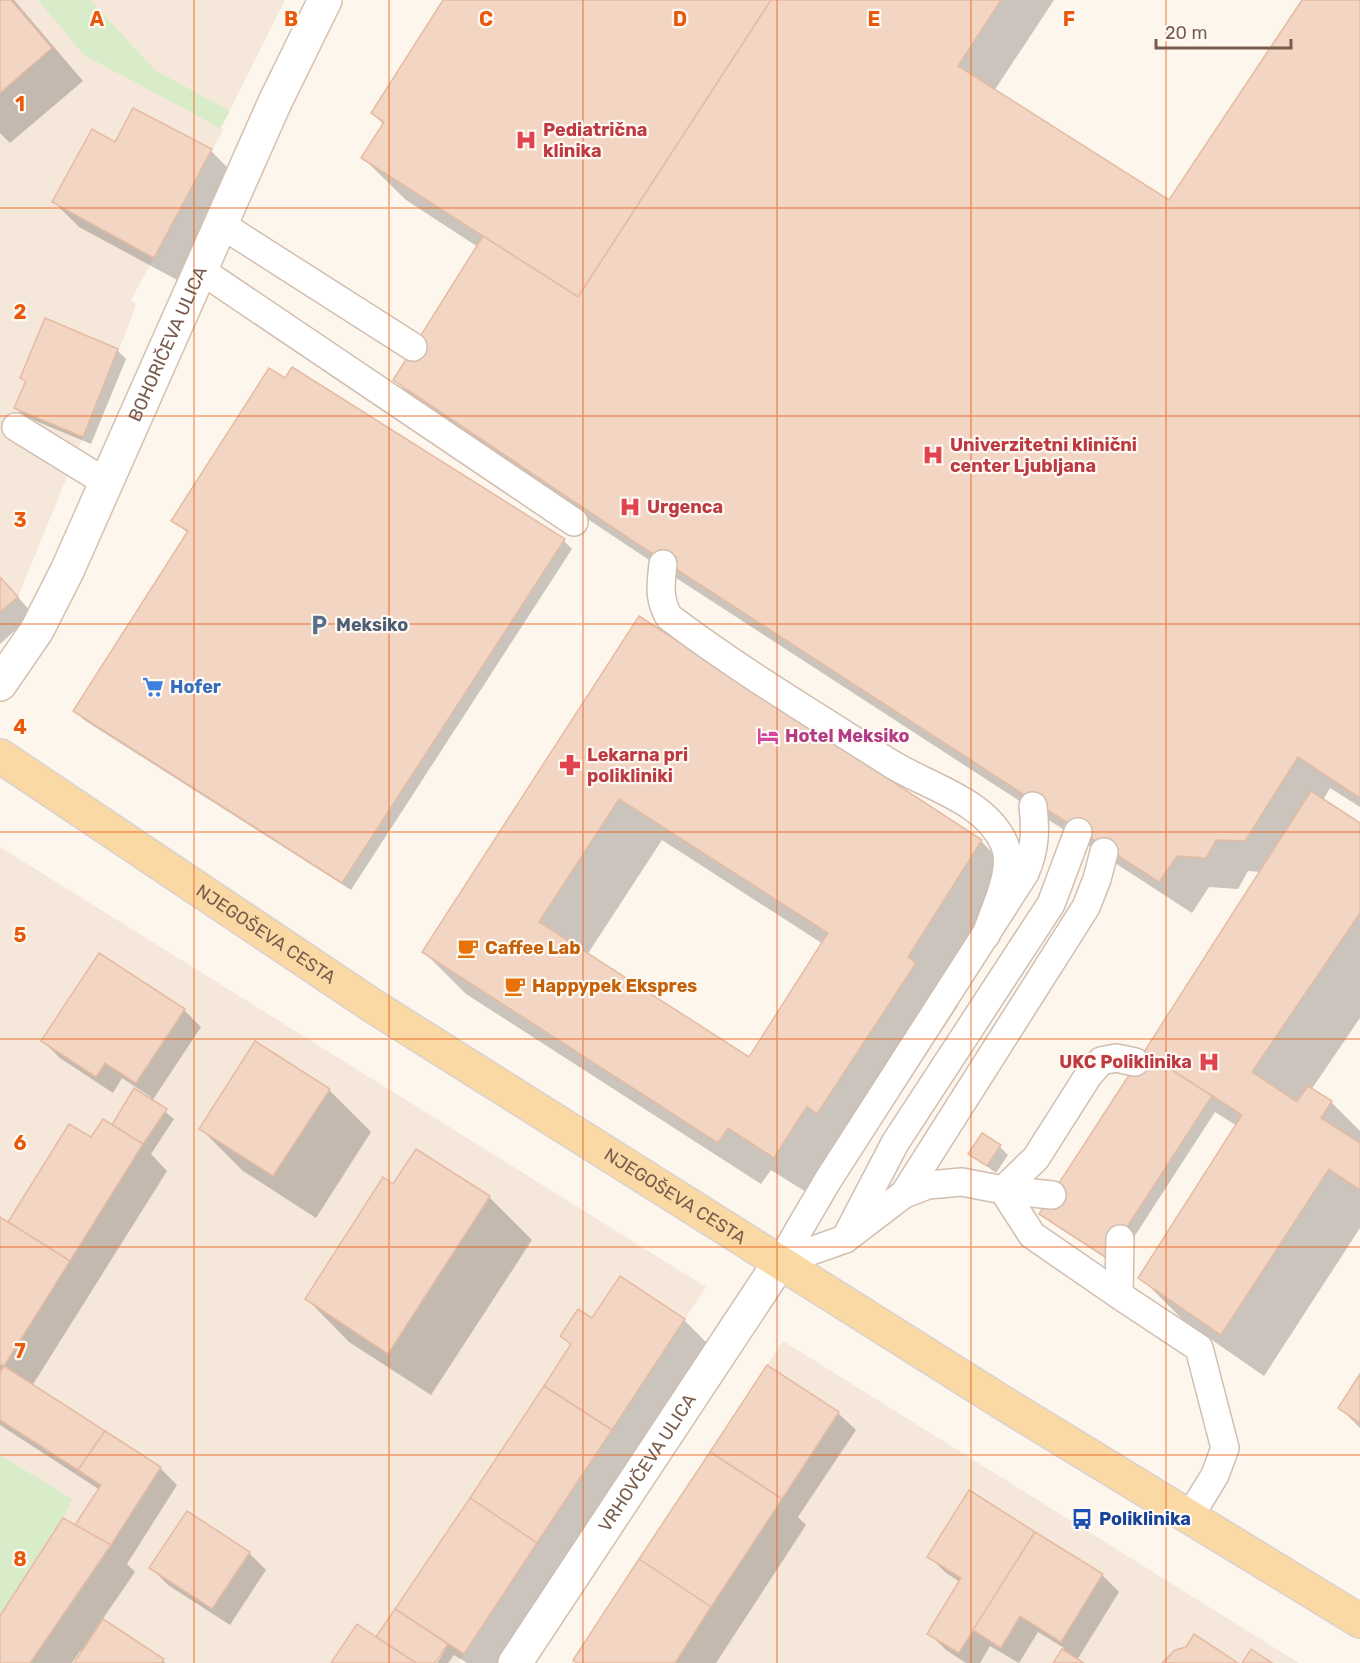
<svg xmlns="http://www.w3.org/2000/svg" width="1360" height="1663" viewBox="0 0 1360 1663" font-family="Rubik,sans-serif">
<rect width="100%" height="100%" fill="#fdf6ec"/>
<!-- residential -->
<g fill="#f5e8da">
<path d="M0 0H285L221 128 223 130 131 300 136 304 128 327 18 597 0 612Z"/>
<path d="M0 847 706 1287 458 1663H0Z"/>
<path d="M783 1341 1299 1663H571Z"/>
</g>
<!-- green -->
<g fill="#d8ecc9">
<path d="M38 0H90L155 70 230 111 220 128 84 55Z"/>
<path d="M0 1455 72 1499 63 1518 0 1616Z"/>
</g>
<!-- shadow -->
<g fill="#0003" fill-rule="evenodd">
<path d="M0 0H14L83 81 10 143 0 133Z"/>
<path d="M445 0H1054L994 91 1169 202 1304 0H1360V807L1330 788 1323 800 1360 825V1018L1311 1090 1331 1102 1360 1131V1228L1264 1376 1183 1320 1140 1277 1237 1126 1215 1112 1116 1265 1050 1222 1041 1214 1261 872 1248 871 1238 889 1209 887 1192 913 670 574 426 411 395 380 478 247 406 200 363 158 384 125 372 113Z"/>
<path d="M115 144 211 151 236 176 179 281 79 227 54 202Z"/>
<path d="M46 320 118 351 126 359 91 444 24 416 16 408 27 383 21 378Z"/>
<path d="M293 369 564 541 572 549 351 890 84 720 75 711 188 533 173 521Z"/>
<path d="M0 577 33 614 0 644Z"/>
<path d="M639 618 981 841 1023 884 951 999 958 1006 860 1155 817 1199 771 1170 761 1184 466 994 424 952ZM662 840 823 944 749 1059 587 955Z"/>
<path d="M184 1010 201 1027 152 1101 174 1119 151 1154 167 1171 32 1386 160 1468 177 1485 127 1564 135 1572 102 1620 166 1663H76L83 1652 80 1651 72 1663H0V1619L81 1530 100 1490 0 1425V1219L8 1224 70 1126 91 1139 151 1097 122 1078 113 1093 60 1058 43 1041Z"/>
<path d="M329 1090 371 1132 316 1218 243 1171 201 1129Z"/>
<path d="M1000 1147 1008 1155 996 1173 970 1154Z"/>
<path d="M416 1151 489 1197 532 1240 431 1395 349 1342 307 1299 394 1186Z"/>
<path d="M593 1320H684L709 1345 500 1663H467L454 1655 448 1663H437L446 1648H443L433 1663H332L377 1639 572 1346 562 1336Z"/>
<path d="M768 1367 838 1413 856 1430 798 1517 806 1525 716 1663H578Z"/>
<path d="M1360 1377V1428L1340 1408Z"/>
<path d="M187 1513 249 1553 266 1570 230 1625 168 1585 151 1568Z"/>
<path d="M929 1556 1102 1575 1119 1592 1077 1660 1081 1663H1054L1064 1648 1038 1632 1019 1663 990 1646 980 1663H966L946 1650 929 1633 960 1582 946 1573Z"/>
</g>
<!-- building -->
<g fill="#f3d5c3" stroke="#e6bba3" stroke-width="1.5" fill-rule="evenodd">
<path d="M0 0H11L52 48 0 93Z"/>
<path d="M443 0H771L578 297 361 158 384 122 371 113Z"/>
<path d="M771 0H1001L958 66 1169 200 1302 0H1360V798L1298 757 1245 841 1216 840 1206 858 1177 856 1159 882 636 543 393 380 483 236 578 297Z"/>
<path d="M133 108 212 149 154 258 52 202 92 129 115 142Z"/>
<path d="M45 318 118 349 83 437 14 408 26 381 20 378Z"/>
<path d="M292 367 565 539 342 883 73 711 188 531 171 521 269 368 285 378Z"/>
<path d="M0 577 18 597 0 612Z"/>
<path d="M639 616 982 840 908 957 916 963 817 1114 807 1106 774 1158 728 1128 718 1143 422 952ZM619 799 828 933 749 1057 539 922Z"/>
<path d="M1311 791 1360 823V913L1252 1072 1297 1102 1308 1086 1332 1101 1321 1118 1360 1143V1190L1329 1169 1221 1335 1138 1278 1242 1115 1144 1052Z"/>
<path d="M99 953 185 1009 136 1083 105 1063 96 1077 41 1041Z"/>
<path d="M255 1041 330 1089 273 1176 199 1129Z"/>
<path d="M1144 1052 1212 1096 1107 1258 1039 1214Z"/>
<path d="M134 1088 167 1109 143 1144 112 1125Z"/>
<path d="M103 1119 143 1144 70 1261 8 1222 69 1124 91 1137Z"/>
<path d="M982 1133 1001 1145 987 1166 968 1154Z"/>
<path d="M416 1149 490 1196 388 1354 305 1299 383 1177 393 1184Z"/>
<path d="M0 1217 70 1261 4 1366 0 1364Z"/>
<path d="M620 1276 685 1319 612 1430 544 1386 571 1344 560 1336 578 1309 592 1318Z"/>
<path d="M767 1365 839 1412 782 1499 710 1452Z"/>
<path d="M4 1366 105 1431 78 1470 0 1420V1372Z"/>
<path d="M1360 1374V1423L1338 1408Z"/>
<path d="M544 1386 612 1430 537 1543 470 1498Z"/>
<path d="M105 1431 161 1467 111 1545 75 1525 101 1485 78 1470Z"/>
<path d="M710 1452 782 1499 711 1607 639 1559Z"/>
<path d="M969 1490 1035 1532 959 1653 927 1634 961 1578 927 1557Z"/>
<path d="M470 1498 537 1543 464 1654 395 1609Z"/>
<path d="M187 1511 250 1552 212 1609 149 1568Z"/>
<path d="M63 1518 111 1545 30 1663H0V1616Z"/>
<path d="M1035 1532 1103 1574 1061 1642 1020 1616 1001 1648 973 1630Z"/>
<path d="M639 1559 711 1607 675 1663H577L573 1660Z"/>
<path d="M395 1609 448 1644 435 1663H416L376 1637Z"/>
<path d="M103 1619 164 1659 161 1663H74Z"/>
<path d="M357 1624 376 1637 416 1663H331Z"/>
<path d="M1194 1634 1238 1663H1162L1175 1650 1186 1647Z"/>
<path d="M1062 1649 1084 1663H1053Z"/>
<path d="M1251 1649 1272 1663H1242Z"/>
</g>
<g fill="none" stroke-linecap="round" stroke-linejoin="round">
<defs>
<g id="lane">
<path d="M222 225 413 347"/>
<path d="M202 271 574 522"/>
<path d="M16 427 107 483"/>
<path d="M663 564C661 584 658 598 669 617 739 670 816 716 890 763 926 786 985 800 1004 843 1016 869 994 909 986 935"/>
<path d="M1003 1190 1032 1235 1119 1295"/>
<path d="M1003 1190 1052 1195"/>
<path d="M904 1194 1086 907 1097 879 1104 852"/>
<path d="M845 1239 895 1143 1051 904 1078 832"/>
<path d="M1120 1239 1119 1295 1199 1348 1225 1448 1215 1475 1190 1516"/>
<path d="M780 1262 828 1180 1025 873C1035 849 1036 832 1033 806"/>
<path d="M780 1262 845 1239 904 1194 928 1185 962 1182 1003 1190 1036 1158 1088 1076 1101 1061 1116 1058 1135 1062"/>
</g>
<g id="street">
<path id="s1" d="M515 1663 780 1262"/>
</g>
<g id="secondary">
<path id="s2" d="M0 684 37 630 67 571 275 102 325 0"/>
</g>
<g id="primary">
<path id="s3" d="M0 756 373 1006 1008 1406 1360 1621"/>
</g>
</defs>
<!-- lane casing -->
<use href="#lane" stroke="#d1beb0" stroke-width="30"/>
<!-- street casing -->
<use href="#street" stroke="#d1beb0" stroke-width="36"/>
<!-- secondary casing -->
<use href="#secondary" stroke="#d6c0b0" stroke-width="36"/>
<!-- primary casing -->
<use href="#primary" stroke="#dad1cd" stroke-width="36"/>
<!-- lane -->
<use href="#lane" stroke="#fff" stroke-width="27"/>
<!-- street -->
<use href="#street" stroke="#fff" stroke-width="33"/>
<!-- secondary -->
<use href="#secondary" stroke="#fff" stroke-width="33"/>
<!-- primary -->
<use href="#primary" stroke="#fbd9a5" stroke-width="33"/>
</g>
<!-- grid -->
<path fill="none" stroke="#e8590c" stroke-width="1.5" stroke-opacity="0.55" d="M194 0V1663M389 0V1663M583 0V1663M777 0V1663M971 0V1663M1166 0V1663M0 208H1360M0 416H1360M0 624H1360M0 832H1360M0 1039H1360M0 1247H1360M0 1455H1360"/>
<!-- icons -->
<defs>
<symbol id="hospital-bare" viewBox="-9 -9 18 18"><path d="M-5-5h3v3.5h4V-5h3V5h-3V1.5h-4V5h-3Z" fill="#e0444e" stroke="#fffaf3" stroke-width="2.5" paint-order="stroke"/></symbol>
<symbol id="parking-bare" viewBox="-9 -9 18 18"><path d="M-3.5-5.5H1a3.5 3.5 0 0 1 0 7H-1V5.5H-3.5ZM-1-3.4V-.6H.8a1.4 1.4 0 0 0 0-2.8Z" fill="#5c6f8a" stroke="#fffaf3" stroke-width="2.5" paint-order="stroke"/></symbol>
<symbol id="supermarket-bare" viewBox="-9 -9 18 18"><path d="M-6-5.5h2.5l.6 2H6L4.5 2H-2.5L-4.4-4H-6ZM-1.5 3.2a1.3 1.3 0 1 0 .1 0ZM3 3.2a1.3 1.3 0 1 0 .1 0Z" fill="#3f7fe0" stroke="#fffaf3" stroke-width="2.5" paint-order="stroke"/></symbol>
<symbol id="hotel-bare" viewBox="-9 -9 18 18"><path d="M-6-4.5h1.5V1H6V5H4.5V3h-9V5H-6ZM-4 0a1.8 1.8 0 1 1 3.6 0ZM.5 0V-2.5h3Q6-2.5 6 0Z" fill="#d1479c" stroke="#fffaf3" stroke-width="2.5" paint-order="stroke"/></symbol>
<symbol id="pharmacy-bare" viewBox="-9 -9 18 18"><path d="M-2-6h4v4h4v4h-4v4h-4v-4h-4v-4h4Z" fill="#e0444e" stroke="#fffaf3" stroke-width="2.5" paint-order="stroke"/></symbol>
<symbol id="cafe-bare" viewBox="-9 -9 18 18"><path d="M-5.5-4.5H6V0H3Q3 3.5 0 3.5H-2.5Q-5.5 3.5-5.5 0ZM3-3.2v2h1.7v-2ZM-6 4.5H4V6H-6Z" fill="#e8710a" stroke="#fffaf3" stroke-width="2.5" paint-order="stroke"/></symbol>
<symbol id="bus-bare" viewBox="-9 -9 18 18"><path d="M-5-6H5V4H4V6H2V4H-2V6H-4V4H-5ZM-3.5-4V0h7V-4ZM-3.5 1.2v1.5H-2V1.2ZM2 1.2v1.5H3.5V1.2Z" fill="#1a4fb4" stroke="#fffaf3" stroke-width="2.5" paint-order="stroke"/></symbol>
</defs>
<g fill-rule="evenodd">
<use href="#hospital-bare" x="511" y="125" width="30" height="30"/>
<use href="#hospital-bare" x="918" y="440" width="30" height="30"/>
<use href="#hospital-bare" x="615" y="492" width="30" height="30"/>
<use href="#parking-bare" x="304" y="610" width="30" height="30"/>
<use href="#supermarket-bare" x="138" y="672" width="30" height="30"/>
<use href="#hotel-bare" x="753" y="721" width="30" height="30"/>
<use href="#pharmacy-bare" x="555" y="750" width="30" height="30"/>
<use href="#cafe-bare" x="453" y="933" width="30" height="30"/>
<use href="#cafe-bare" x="500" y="971" width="30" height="30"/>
<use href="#hospital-bare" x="1194" y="1047" width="30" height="30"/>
<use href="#bus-bare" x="1067" y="1504" width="30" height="30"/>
</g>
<g text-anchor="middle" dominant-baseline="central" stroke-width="4.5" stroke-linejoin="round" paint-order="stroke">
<!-- health labels -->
<g font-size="18" font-weight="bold" fill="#be3a42" stroke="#fffaf3" text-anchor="start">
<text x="543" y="130">Pediatrična<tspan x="543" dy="21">klinika</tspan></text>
<text x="950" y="445">Univerzitetni klinični<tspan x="950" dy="21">center Ljubljana</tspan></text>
<text x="647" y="507">Urgenca</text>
<text x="587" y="755">Lekarna pri<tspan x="587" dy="21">polikliniki</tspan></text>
<text x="1192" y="1062" text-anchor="end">UKC Poliklinika</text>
</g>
<!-- street labels -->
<g font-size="18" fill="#7a5c4d" stroke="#fffaf3">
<text stroke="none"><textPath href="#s2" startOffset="380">BOHORIČEVA ULICA</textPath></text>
<text stroke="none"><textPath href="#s3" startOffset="320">NJEGOŠEVA CESTA</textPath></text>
<text stroke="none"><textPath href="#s3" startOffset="806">NJEGOŠEVA CESTA</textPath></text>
<text stroke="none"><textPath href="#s1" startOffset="240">VRHOVČEVA ULICA</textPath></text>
</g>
<!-- service labels -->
<g font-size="18" font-weight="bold" fill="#4e5e75" stroke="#fffaf3" text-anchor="start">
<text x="336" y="625">Meksiko</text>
</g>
<!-- shop labels -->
<g font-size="18" font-weight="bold" fill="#366cbe" stroke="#fffaf3" text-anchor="start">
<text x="170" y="687">Hofer</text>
</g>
<!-- hotel labels -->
<g font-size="18" font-weight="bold" fill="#b23c85" stroke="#fffaf3" text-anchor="start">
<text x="785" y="736">Hotel Meksiko</text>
</g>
<!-- food labels -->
<g font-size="18" font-weight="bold" fill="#c56008" stroke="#fffaf3" text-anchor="start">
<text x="485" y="948">Caffee Lab</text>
<text x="532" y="986">Happypek Ekspres</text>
</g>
<!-- transit labels -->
<g font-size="18" font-weight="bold" fill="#164399" stroke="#fffaf3" text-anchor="start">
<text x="1099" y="1519">Poliklinika</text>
</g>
</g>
<g font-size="20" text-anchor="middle" font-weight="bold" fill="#e8590c" stroke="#fffaf3" stroke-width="4.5" stroke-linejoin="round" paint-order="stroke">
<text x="97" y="26">A</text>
<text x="291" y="26">B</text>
<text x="486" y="26">C</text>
<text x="680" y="26">D</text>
<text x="874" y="26">E</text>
<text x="1069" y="26">F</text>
<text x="20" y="111">1</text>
<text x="20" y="319">2</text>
<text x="20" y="527">3</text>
<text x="20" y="734">4</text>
<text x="20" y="942">5</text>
<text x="20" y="1150">6</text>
<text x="20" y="1358">7</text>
<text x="20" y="1566">8</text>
</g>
<!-- scale -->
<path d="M1156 39v9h135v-9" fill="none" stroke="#7a5c4d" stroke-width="3"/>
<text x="1165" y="39" font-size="18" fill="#7a5c4d" stroke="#fffaf3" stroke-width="4.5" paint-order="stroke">20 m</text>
</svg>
